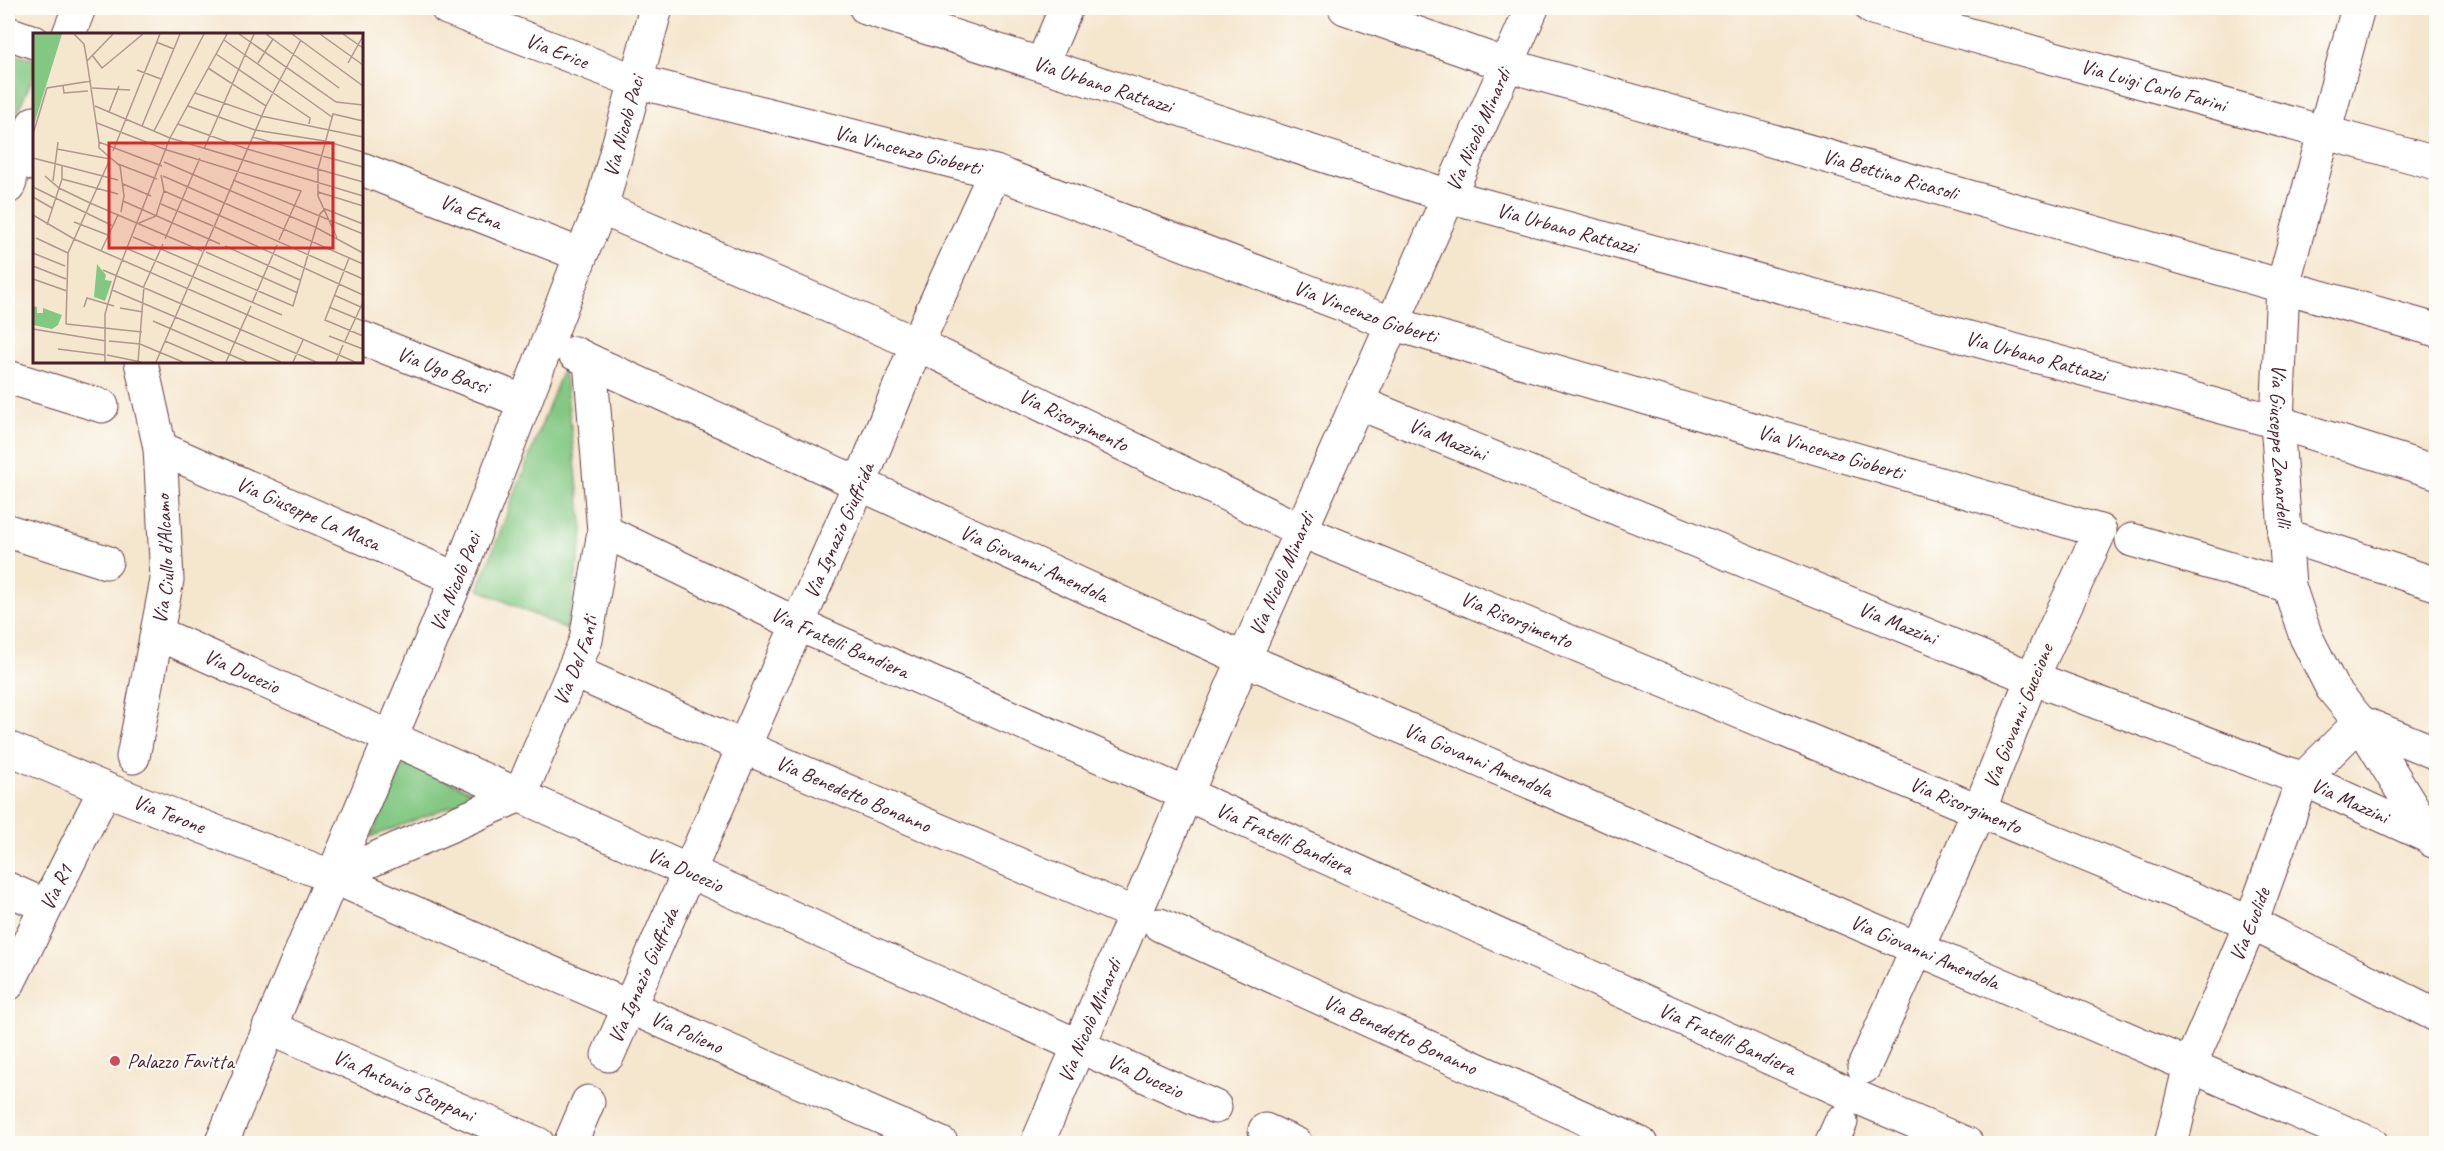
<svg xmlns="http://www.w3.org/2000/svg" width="2444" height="1151" viewBox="0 0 2444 1151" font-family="Caveat,sans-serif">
<rect width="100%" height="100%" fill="#fdfcf7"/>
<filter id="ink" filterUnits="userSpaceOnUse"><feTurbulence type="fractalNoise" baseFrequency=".0167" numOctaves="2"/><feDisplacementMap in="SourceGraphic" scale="12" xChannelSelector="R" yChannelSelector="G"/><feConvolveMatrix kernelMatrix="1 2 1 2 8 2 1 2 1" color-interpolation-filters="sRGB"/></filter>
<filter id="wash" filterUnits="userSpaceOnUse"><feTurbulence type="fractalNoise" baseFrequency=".008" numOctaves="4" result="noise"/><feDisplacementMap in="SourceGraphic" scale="24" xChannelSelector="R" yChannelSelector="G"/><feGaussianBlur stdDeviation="1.35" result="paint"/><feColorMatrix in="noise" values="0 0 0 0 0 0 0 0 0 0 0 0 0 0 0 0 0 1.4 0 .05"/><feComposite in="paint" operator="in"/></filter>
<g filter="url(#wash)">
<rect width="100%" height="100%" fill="#f5e6ce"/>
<!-- grass -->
<g fill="#82c882" stroke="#667456" stroke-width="1.5">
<path d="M8 51 34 59V74L14 121 8 116Z"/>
<path d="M564 367 583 532 567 630 478 589Z"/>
<path d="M405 762 480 795 371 837Z"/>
</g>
</g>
<g filter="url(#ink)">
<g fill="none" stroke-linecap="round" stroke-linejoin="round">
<defs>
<g id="minor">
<path id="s1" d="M447 8 635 81 995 172 1391 323 2100 531 2032 678 1979 811 1864 1067"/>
<path id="s2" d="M866 8 1449 196 2277 422 2436 472"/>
<path id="s3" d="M1345 8 1507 65 2436 330"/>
<path id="s4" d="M1872 8 2436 163"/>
<path id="s5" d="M2358 8 2283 285 2277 422 2289 586 2306 637 2332 688 2360 722 2433 841"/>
<path d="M8 33 34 42"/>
<path d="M69 34 79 8"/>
<path d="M1042 64 1066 8"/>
<path d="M8 140 34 164"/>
<path d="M23 152 34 123"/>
<path id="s6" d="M362 169 581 255"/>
<path d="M8 181 10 182 8 187"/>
<path id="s7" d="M601 208 917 344 1302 531 2251 923 2436 1015"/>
<path id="s8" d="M362 338 525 402"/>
<path id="s9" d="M590 361 1244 659 2372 1144"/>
<path d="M8 377 102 406"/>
<path id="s10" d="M1359 403 2032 678 2303 779 2436 840"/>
<path id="s11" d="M160 448 457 579"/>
<path d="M8 531 106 562"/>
<path id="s12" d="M604 531 797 624 1186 794 1852 1095 1967 1144"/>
<path d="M2284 535 2436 584"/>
<path d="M2132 540 2289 586"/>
<path id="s13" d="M157 633 1215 1107"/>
<path id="s14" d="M573 671 744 747 1135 914"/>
<path id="s15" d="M8 748 105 789 333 877 942 1144"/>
<path id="s16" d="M133 757 167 580 160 448 141 362"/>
<path id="s17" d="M333 877 520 795 586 640 604 531 590 361 574 353"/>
<path d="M8 889 46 906"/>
<path id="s18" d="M1160 925 1641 1144"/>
<path id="s19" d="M8 984 105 789"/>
<path id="s20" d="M269 1027 538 1144"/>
<path id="s21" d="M608 1055 860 483 917 344 995 172"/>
<path d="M1265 1130 1296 1144"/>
<path id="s22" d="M221 1144 457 579 581 255 601 208 656 8"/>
<path d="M570 1144 588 1102"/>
<path id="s23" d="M1037 1144 1244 659 1532 8"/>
<path d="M1831 1144 1841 1122"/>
<path id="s24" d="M2171 1144 2190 1065 2251 923 2303 779 2360 722 2436 753"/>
</g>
</defs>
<!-- minor casing -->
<use href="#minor" stroke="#643d43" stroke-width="35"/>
<!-- minor -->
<use href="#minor" stroke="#fff" stroke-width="33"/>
</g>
</g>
<!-- markers -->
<circle fill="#d1495b" stroke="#fdfcf7" stroke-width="2" cx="115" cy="1061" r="6"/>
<g text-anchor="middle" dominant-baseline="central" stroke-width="4.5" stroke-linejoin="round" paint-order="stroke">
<!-- street labels -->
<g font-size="21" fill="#4a1f2b" stroke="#fdfcf7">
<text stroke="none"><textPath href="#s1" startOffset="118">Via Erice</textPath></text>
<text stroke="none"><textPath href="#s2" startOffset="249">Via Urbano Rattazzi</textPath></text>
<text stroke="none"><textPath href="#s4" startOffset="292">Via Luigi Carlo Farini</textPath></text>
<text stroke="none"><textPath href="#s22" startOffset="1095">Via Nicolò Paci</textPath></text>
<text stroke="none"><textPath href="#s23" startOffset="1106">Via Nicolò Minardi</textPath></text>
<text stroke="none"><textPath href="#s1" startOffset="483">Via Vincenzo Gioberti</textPath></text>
<text stroke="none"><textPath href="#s3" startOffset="570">Via Bettino Ricasoli</textPath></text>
<text stroke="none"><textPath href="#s6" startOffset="117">Via Etna</textPath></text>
<text stroke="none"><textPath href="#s2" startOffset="735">Via Urbano Rattazzi</textPath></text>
<text stroke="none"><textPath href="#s1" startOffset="969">Via Vincenzo Gioberti</textPath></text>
<text stroke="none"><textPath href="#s2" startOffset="1221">Via Urbano Rattazzi</textPath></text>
<text stroke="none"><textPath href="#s8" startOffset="87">Via Ugo Bassi</textPath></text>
<text stroke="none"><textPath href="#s7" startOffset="518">Via Risorgimento</textPath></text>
<text stroke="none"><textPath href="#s10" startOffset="96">Via Mazzini</textPath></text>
<text stroke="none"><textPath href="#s5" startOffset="448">Via Giuseppe Zanardelli</textPath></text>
<text stroke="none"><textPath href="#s1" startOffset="1455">Via Vincenzo Gioberti</textPath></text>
<text stroke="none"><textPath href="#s11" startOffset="162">Via Giuseppe La Masa</textPath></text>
<text stroke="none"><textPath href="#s21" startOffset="573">Via Ignazio Giuffrida</textPath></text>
<text stroke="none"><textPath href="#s16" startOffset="201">Via Ciullo d'Alcamo</textPath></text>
<text stroke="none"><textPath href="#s9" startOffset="488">Via Giovanni Amendola</textPath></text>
<text stroke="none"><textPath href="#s23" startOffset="620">Via Nicolò Minardi</textPath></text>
<text stroke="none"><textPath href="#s22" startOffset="609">Via Nicolò Paci</textPath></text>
<text stroke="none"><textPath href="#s7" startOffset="1004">Via Risorgimento</textPath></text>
<text stroke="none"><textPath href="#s10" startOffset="582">Via Mazzini</textPath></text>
<text stroke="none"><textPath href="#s12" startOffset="261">Via Fratelli Bandiera</textPath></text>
<text stroke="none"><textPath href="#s17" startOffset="350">Via Del Fanti</textPath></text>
<text stroke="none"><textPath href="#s13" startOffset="93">Via Ducezio</textPath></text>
<text transform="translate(2018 716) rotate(-68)">Via Giovanni Guccione</text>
<text stroke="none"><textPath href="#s9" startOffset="974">Via Giovanni Amendola</textPath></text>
<text stroke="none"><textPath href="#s14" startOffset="306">Via Benedetto Bonanno</textPath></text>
<text stroke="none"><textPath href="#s10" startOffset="1068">Via Mazzini</textPath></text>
<text stroke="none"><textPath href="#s7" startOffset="1490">Via Risorgimento</textPath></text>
<text stroke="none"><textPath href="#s15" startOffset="174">Via Terone</textPath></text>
<text stroke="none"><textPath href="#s12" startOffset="747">Via Fratelli Bandiera</textPath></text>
<text stroke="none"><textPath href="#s13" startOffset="579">Via Ducezio</textPath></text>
<text stroke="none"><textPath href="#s19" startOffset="108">Via R1</textPath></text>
<text stroke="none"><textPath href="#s24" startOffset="234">Via Euclide</textPath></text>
<text stroke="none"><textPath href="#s9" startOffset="1460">Via Giovanni Amendola</textPath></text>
<text stroke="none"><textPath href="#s21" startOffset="87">Via Ignazio Giuffrida</textPath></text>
<text stroke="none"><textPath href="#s23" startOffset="134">Via Nicolò Minardi</textPath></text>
<text stroke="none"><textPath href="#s15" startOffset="736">Via Polieno</textPath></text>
<text stroke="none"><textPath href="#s18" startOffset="264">Via Benedetto Bonanno</textPath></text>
<text stroke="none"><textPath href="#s12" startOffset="1233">Via Fratelli Bandiera</textPath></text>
<text stroke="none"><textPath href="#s13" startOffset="1083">Via Ducezio</textPath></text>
<text stroke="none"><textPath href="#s20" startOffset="147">Via Antonio Stoppani</textPath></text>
</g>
<!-- poi labels -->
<g font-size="21" fill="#4a1f2b" stroke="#fdfcf7" text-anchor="start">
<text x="127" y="1061">Palazzo Favitta</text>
</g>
</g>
<!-- overview -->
<g transform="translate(33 33)">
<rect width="330" height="330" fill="#f5e6ce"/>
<path d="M64 231 73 242 72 247 79 248 72 268 61 264Z" fill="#82c882"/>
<path d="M0 1H29L0 95Z" fill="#82c882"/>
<path d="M0 273 4 274V280H10V275L29 282 25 292 19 296 0 292Z" fill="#82c882"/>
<path fill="none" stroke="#b1968d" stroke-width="1.5" d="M41 1 51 11 54 28M206 1 303 69 330 72M233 1 306 55M259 1 330 53M287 1 330 32M310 1 330 15M191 7 299 84M123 9 141 16M183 21 277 85 276 91M59 22 69 35 110 1M225 30 240 6M315 30 330 3M175 35 233 73M104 37 128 46M30 52 31 60 55 58M59 55 97 57M162 60 228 83 330 104M62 73 137 105 330 163M155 73 222 97 292 108 330 119M76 79 86 53M64 90 134 117 268 158 246 207M145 91 214 116 330 149M109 93 147 1M121 98 171 1M0 101 14 55 58 48M219 104 330 134M66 109 54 28 80 1M24 116 77 126 35 220 33 291M171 116 221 1M80 118 127 1M0 125 85 147M131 129 282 194 330 220M85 131 124 146M12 143 26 155 57 170 169 218M130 143 330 231M29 146 85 161M200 147 330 201M20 148 25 109M90 151 118 163M0 154 80 193M131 158 330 246M285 159 330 173M0 164 19 175M90 168 187 211M128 171 180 193M88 179 91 163 87 133 66 115V109L129 133M0 182 41 206 322 329M41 189 75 202M106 190 123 183 131 158 128 142M14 192 29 146V133M182 194 330 262M100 204 260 273 287 181 292 176 330 191M3 205 35 220M304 205 285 163V136L300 81 330 88M132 206 167 125M192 213 267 247M95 216 249 282M68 218 85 182M173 219 265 260M0 220 32 233M316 225 292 287 330 303M0 233 33 246M70 237 283 329M0 246 34 258M79 257 248 329M301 262 330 275M219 270 244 212M51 274 54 265 81 273M296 274 330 288M87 275 110 279M120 288 214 329M33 291 109 299M0 296 73 308M296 303 330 316M76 308 107 311 150 329M132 308 181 329M312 308 330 269M25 316 72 322M74 322 108 329M72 329V281L83 243 137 105 194 1M105 329 111 253 130 211M123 329 233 73 268 7M193 329 218 273M260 329 270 307M303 329 310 312"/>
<path fill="#d62828" fill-opacity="0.15" stroke="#d62828" stroke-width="3" d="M76 110H300V215H76Z"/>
<rect width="330" height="330" fill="none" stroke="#4a1f2b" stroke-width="3"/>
</g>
<!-- margin -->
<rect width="2444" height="1151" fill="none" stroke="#fdfcf7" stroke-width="30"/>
</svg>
